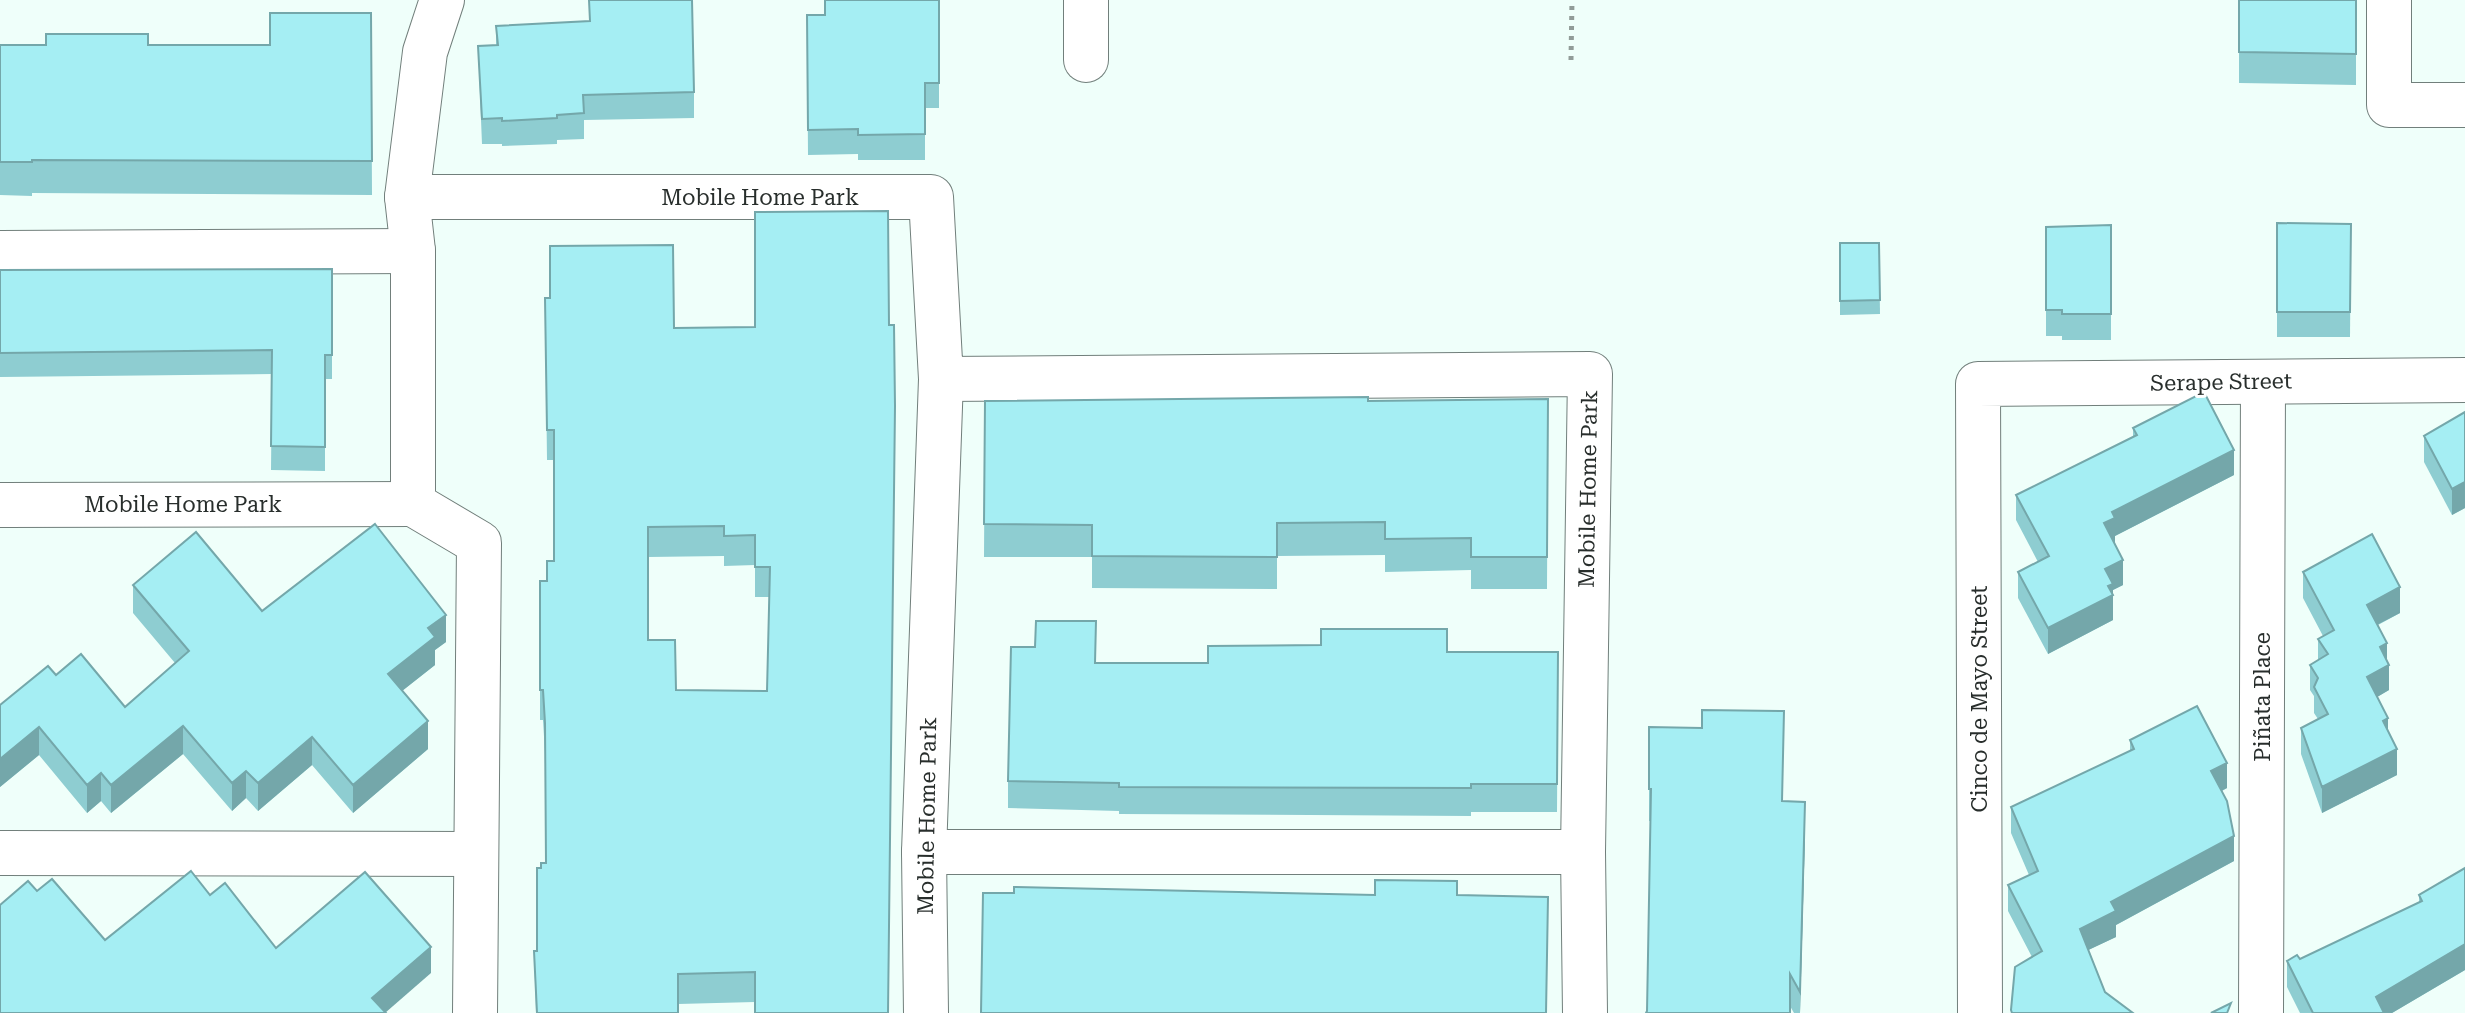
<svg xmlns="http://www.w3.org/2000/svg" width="2465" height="1013" viewBox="0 0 2465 1013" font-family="'Roboto Serif',serif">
<rect width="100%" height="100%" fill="#effffa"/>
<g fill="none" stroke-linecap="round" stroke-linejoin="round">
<defs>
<g id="minor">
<path d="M442 0 425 52 407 197 413 251V504L479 543 475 1013"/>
<path d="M1086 0V60"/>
<path d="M2389 0V105H2465"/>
<path d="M407 197H931L941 379 1590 374 1583 852 1585 1013"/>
<path d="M0 253 413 251"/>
<path d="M0 505 413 504"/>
<path d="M924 852H1583"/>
<path d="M0 853 475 854"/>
<path d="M926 1013 924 852 941 379"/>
<path d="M1980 1013 1978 384 2465 380"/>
<path d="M2261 1013 2263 382"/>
</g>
</defs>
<!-- minor casing -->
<use href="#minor" stroke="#717f7b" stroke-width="46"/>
<!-- path -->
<path stroke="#919c98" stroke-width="5" stroke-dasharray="4 6" stroke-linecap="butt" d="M1571 60 1572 0"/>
<!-- minor -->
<use href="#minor" stroke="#fff" stroke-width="44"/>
</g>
<!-- wall -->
<g fill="#8ecdd1" fill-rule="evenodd">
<path d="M939 0V108H925V160H858V154L808 155 807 15H825Z"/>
<path d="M2239 0H2356V85L2239 83Z"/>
<path d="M371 13 372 195 32 193V196L0 195V45H270Z"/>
<path d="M496 26 694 92V118L584 120V139L557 140V144L502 146V144H482L478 46 496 45Z"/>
<path d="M888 211 755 1002 678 1004V1013H536L534 951H537L541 868 546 863 545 753 543 720H540V581H547L554 561V460H547L545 298 674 328 755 327ZM724 556V566L755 565V597H769L767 691 676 690 648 640V557Z"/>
<path d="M2277 223 2351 224 2350 337H2277Z"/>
<path d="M2111 225V340H2062V336H2046V227Z"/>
<path d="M1840 243H1879L1880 314 1840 315Z"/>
<path d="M332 269V379H325V471L271 470 272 374 0 377V270Z"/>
<path d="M1548 399 1547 589H1471V570L1385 572V555L1277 556V589L1092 588V557H984L985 401H1368Z"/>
<path d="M2465 412V508L2452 515 2424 462V436Z"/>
<path d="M2133 428 2234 475 2115 536 2114 543 2123 585 2113 590V620L2048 654 2018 598V572L2038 562 2016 520V495L2133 437Z"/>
<path d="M2303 572 2400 613 2378 625 2387 660 2389 690 2377 697 2388 731 2397 775 2322 813 2301 754V728L2318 719 2314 713V696L2310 690V665L2318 660V639L2323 636 2303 598Z"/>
<path d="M133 585 262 611 446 642 435 650V665L402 691 428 749 353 813 312 765 258 811 246 798 232 811 183 754 111 813 101 801 87 813 39 755 0 787V705L56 675 125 707 175 663 133 613Z"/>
<path d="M1447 652H1558L1557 812H1471V816L1119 814V811L1008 808V781L1096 663H1208Z"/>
<path d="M1649 727 1783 801 1805 834 1800 1013H1794L1790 1006 1647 1011 1651 821H1649Z"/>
<path d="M2130 740 2227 788 2222 791 2234 861 2116 925V937L2088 950 2105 992 2133 1013H2011L2015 967 2032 957 2008 911V885L2029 875 2011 833V807L2130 751Z"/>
<path d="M2465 868V970L2392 1013H2300L2287 987V961L2300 959 2419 903V895Z"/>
</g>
<!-- shaded-wall -->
<g fill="#74a7aa">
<path d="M2234 450V475L2115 536V543L2104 549V523L2112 512Z"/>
<path d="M2465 482V508L2452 515V489Z"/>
<path d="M2123 560V585L2113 590V620L2048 654V628L2105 569Z"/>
<path d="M2400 587V613L2367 630V605Z"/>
<path d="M446 615V642L435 650V665L388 702V674L428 628Z"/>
<path d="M2387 643V666L2389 665V690L2367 703V677L2380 647Z"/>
<path d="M2388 718V744L2383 721Z"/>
<path d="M428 721V749L353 813V785Z"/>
<path d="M183 726V754L111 813V785Z"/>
<path d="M39 727V755L0 787V759Z"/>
<path d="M312 737V765L258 811V783Z"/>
<path d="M2397 749V775L2322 813V787Z"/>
<path d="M2227 763V788L2211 796V771Z"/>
<path d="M246 771V798L232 811V783Z"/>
<path d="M101 773V801L87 813V785Z"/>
<path d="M1805 802V834L1800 1013V992Z"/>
<path d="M2234 836V861L2116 925V937L2080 954V929L2111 902Z"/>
<path d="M2465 944V970L2392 1013H2376V997Z"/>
<path d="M431 947V973L385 1013 372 998Z"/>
</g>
<!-- building -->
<g fill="#a5eef3" stroke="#74a7aa" stroke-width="2" fill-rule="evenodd">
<path d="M589 0H692L694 92 583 95 584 113 557 115V118L502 121V118L482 119 478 46 498 45 496 26 590 21Z"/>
<path d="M825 0H939V83H925V134L858 135V129L808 130 807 15H825Z"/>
<path d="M2239 0H2356V54L2239 52Z"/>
<path d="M270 13H371L372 161 32 160V162H0V45H46V34H148V45H270Z"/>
<path d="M888 211 889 325H894L895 406 888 1013H755V972L678 974V1013H537L534 951H537V868H541V863H546L545 723 543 690H540V581H547V561H554V430H547L545 298H550V246L673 245 674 328 755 327V212ZM724 526V536L755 535V567H770L767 691 676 690 675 640H648V527Z"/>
<path d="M2277 223 2351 224 2350 312H2277Z"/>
<path d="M2111 225V314H2062V310H2046V227Z"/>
<path d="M1840 243H1879L1880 300 1840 301Z"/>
<path d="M332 269V355H325V447L271 446 272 350 0 353V270Z"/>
<path d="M2204 392 2234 450 2112 512 2115 518 2104 523 2123 560 2105 569 2113 584 2108 586 2113 595 2048 628 2018 572 2049 556 2016 495 2137 435 2133 428Z"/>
<path d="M1368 397V401L1548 399 1547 557H1471V538L1385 539V522L1277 523V557L1092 556V525L984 524 985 401Z"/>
<path d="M2465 412V482L2452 489 2424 436Z"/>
<path d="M375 524 446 615 428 628 435 637 388 674 428 721 353 785 312 737 258 783 246 771 232 783 183 726 111 785 101 773 87 785 39 727 0 759V705L48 666 56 675 81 654 125 707 189 651 133 585 196 532 262 611Z"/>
<path d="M2372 534 2400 587 2367 605 2387 643 2380 647 2389 665 2367 677 2388 718 2383 721 2397 749 2322 787 2301 728 2328 714 2314 687 2318 678 2310 665 2328 654 2318 639 2334 630 2303 572Z"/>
<path d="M1036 621H1096L1095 663H1208V646L1321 645V629H1447V652H1558L1557 784H1471V788L1119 787V783L1008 781 1011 647H1035Z"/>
<path d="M2197 706 2227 763 2211 771 2227 801 2234 836 2111 902 2116 911 2080 929 2105 992 2133 1013H2012L2011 1010 2015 967 2042 951 2008 885 2038 871 2011 807 2134 749 2130 740Z"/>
<path d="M1702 710 1784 711 1782 801 1805 802 1800 992 1790 974V1013H1646L1647 1011 1651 789H1649V727L1702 728Z"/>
<path d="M2465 868V944L2376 997 2384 1013H2313L2287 961 2297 955 2300 959 2422 901 2419 895Z"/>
<path d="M191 871 210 895 225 883 276 948 365 872 431 947 372 998 386 1013H0V905L28 881 37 891 52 879 105 940Z"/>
<path d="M1375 880 1457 881V895L1548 897 1546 1013H981L983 893H1014V887L1375 895Z"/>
<path d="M2231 1003 2227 1013H2211Z"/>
</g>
<g text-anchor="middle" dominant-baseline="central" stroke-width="6" stroke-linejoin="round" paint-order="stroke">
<!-- street labels -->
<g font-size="22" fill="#282e2c" stroke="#fff">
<text x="760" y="197">Mobile Home Park</text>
<text transform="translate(2221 382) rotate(-1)">Serape Street</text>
<text transform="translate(1588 489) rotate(-89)">Mobile Home Park</text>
<text x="183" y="504">Mobile Home Park</text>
<text transform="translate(2262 697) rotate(-90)">Piñata Place</text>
<text transform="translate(1979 699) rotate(-90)">Cinco de Mayo Street</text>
<text transform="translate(927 816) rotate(-89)">Mobile Home Park</text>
</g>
</g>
</svg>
